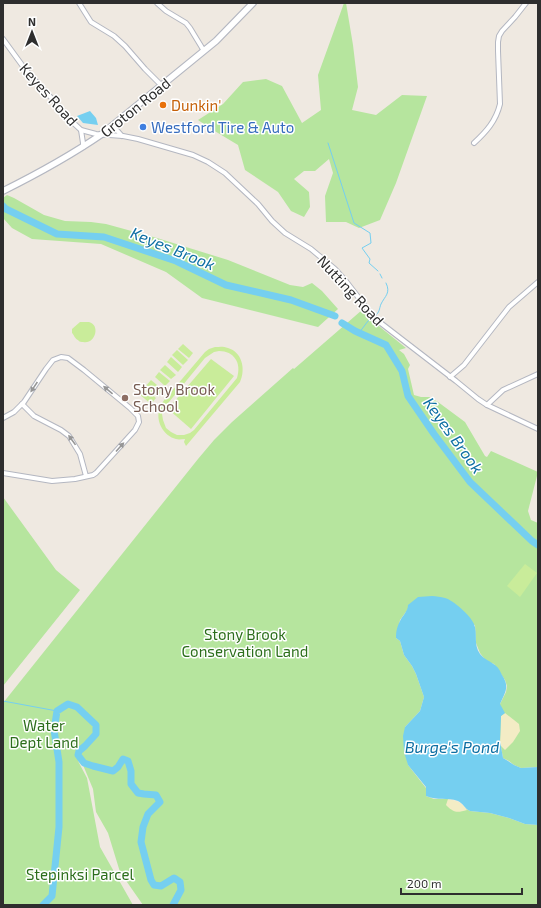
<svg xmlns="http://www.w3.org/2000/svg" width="541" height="908" viewBox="0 0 541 908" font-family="'Exo 2',sans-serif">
<rect width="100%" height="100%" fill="#efe9e1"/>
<!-- green -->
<g fill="#b6e59e">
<path d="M344 3H346L353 45 358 87 352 110 376 115 402 95 427 96 396 183 380 220 359 228 346 222H326L325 196 333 173 329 159 315 171H304L294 179 309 192 310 207 304 217 291 211 278 192 245 170 238 145 213 130 198 120 223 104 243 82 266 79 282 86 302 123 321 110 318 75Z"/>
<path d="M7 195 14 198 44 215 65 221 91 222 106 224 157 238 228 260 290 285 303 287 312 283 322 291 338 309 318 327 202 298 166 272 101 244 32 239 12 228 3 218V198Z"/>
<path d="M362 310 380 327 406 348 399 350 404 354 410 365 408 369 414 395 421 397H429L438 402 465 422 485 456 487 457 491 451 538 472 528 511 531 520 538 523V767L521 768 514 765 509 761 503 758 500 741V704L506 692 507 686 505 680 494 664 486 661 480 653 476 643 475 625 408 609 400 620 396 638 400 641 404 655 412 666 416 674 424 697 420 711 405 727 408 765 426 788V796L434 799H448L470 811 490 813 509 818 525 824 538 825V905H143L120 872 108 833 96 812 93 789 83 765 78 761 87 778 100 847 133 905H3V703L198 459 214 440 232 422 293 368 294 369Z"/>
<path d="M3 497 56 570 80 590 3 686Z"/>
</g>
<!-- sand -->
<g fill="#f3ecc5">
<path d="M505 713 519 724 520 731 513 742 505 750 500 745 501 716Z"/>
<path d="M448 799C458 801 461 802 467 810 457 813 454 813 446 805Z"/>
</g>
<!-- pitch -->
<g fill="#c9ec9a" fill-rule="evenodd">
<path d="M80 322C82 322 86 322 89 322 101 325 95 345 83 342 82 342 79 342 78 340 75 339 74 335 72 333V329Z"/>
<path d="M183 344 193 353 189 358 178 349Z"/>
<path d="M215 347C219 347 223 346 228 348 242 352 246 369 240 382L186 446 184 442 185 439C182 439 179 440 176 439 164 436 156 422 159 411 160 406 162 403 165 399L205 352 209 349ZM219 351C234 351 242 363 237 378L194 430 190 433 184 435H177L171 432 166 428 163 420 162 414 164 408 205 358 214 352Z"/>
<path d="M177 350 188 360 183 365 172 355Z"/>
<path d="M171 357 182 367 178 372 167 362Z"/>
<path d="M211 359 234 376 191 429 168 409Z"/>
<path d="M165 365 176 375 171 379 160 370Z"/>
<path d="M159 372 170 381 165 386 155 377Z"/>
<path d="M151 380 163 390 157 397 145 387Z"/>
<path d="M144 388 156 398 151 404 139 394Z"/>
<path d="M525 564 537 573 520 597 507 586Z"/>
</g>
<!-- water -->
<g fill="#75cff0">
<path d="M90 111 96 118 98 125 83 123 77 116Z"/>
<path d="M432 596C436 596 441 597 445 598 453 600 471 616 474 624 478 634 473 644 480 654 485 660 490 661 495 665 499 668 500 671 502 675 510 687 505 692 500 704L505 713 501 716 500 741 503 758 508 761 514 765 521 768 538 767V825L525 824 509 818 490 813 470 811C465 809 463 803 458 801 447 797 438 801 426 796V787L408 765 404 752 403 736 405 727 420 711 424 697 416 674 412 666 404 655 400 641 396 638C396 631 397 627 400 621 403 615 408 611 408 605L418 597Z"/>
</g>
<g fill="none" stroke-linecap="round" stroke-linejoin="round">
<!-- stream -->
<g stroke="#75cff0" stroke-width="1">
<path d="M328 143 354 223 370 233 371 243 362 248 370 259 369 263 378 271"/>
<path d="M380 274 382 278"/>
<path d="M375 316C380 312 379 309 381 304 385 296 391 293 386 283"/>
<path d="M359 333 368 321 372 318"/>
<path d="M3 701 57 711"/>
</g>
<!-- river -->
<g stroke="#75cff0" stroke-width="7">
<path d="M3 206 6 209 57 234 104 237 176 261 226 285 291 300 335 316"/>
<path d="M342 323 355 331 386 345 402 371 408 396 434 434 470 482 532 541 538 545"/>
<path d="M43 905 52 896 59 827V762L54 730 57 711 68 704 77 707 96 725V734L85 746 79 751 78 755 84 763 93 766 113 771 118 767 123 759 128 761 131 771V784L138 793 144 794 156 795 160 802 148 814 143 827 141 842 151 880 154 885 161 886 174 878 180 882 181 890 173 905"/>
</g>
<defs>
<g id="street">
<path d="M79 3 91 22 114 36 125 46 145 69 162 86"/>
<path d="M157 3 166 11 186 23 190 28 204 51"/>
<path d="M3 39 22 65 31 76 57 104 68 118 81 130 96 134 123 136 138 139 193 155 208 162 225 173 258 204 272 221 285 233 311 249 335 269 345 280 372 315 382 324 456 381 478 399 487 405 538 429"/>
<path d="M113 126 122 136"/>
<path d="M81 130 83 143V147"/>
<path d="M474 143C486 132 496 121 500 104L498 51V42L499 36 502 31 515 17 526 3"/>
<path d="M450 377 464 365 509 307 538 282"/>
<path d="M22 404 34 416 61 430 69 436 80 454 86 476"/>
<path d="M487 405 503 390 538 374"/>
<path d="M3 418 14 412 24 402 46 369 53 360 61 357 68 358 84 370 130 408 138 416 139 422 135 430 96 473 93 475 75 479 52 481 3 473"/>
</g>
<path id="secondary" d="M3 191C37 174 70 156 102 134L216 41 253 3"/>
</defs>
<!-- street casing -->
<use href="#street" stroke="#b4b7c1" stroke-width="6"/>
<!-- secondary casing -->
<use href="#secondary" stroke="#b4b7c1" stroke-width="8"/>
<!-- street -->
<use href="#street" stroke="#fff" stroke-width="4"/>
<!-- secondary -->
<use href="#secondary" stroke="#fff" stroke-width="5.5"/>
</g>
<!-- one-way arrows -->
<defs><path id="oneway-solid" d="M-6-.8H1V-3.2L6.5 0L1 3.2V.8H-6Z"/></defs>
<g fill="#969696">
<use href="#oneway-solid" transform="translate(34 387) rotate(124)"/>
<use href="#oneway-solid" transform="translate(108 390) rotate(-140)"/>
<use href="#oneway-solid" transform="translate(72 440) rotate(-126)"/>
<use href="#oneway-solid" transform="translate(120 447) rotate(-48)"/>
</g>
<!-- markers -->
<circle fill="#e8710a" stroke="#fff" stroke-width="1.5" cx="163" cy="105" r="4"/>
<circle fill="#3f7fe0" stroke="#fff" stroke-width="1.5" cx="143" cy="127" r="4"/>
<circle fill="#8d6e63" stroke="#fff" stroke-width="1.5" cx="125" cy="398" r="4"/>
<g text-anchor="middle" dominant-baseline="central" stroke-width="3" stroke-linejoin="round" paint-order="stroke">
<!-- street labels -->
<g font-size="15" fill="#2e2e2e" stroke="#fff">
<text transform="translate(49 94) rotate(48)">Keyes Road</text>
<text transform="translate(135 107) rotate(-39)">Groton Road</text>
<text transform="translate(351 290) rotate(47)">Nutting Road</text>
</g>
<!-- food labels -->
<g font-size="15" fill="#c56008" stroke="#fff" text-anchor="start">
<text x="171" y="105">Dunkin'</text>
</g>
<!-- shop labels -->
<g font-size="15" fill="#366cbe" stroke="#fff" text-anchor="start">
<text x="151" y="127">Westford Tire &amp; Auto</text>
</g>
<!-- education labels -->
<g font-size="15" fill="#785e54" stroke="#fff" text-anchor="start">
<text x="133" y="389">Stony Brook<tspan x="133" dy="17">School</tspan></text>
</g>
<!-- park labels -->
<g font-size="15" fill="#2c6e1b" stroke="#fff">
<text x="245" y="634">Stony Brook<tspan x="245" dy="17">Conservation Land</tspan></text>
<text x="44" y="725">Water<tspan x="44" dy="17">Dept Land</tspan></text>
<text x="80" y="874">Stepinksi Parcel</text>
</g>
<!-- water labels -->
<g font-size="16" font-style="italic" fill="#0d6fa3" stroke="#fff">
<text transform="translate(173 248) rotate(22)">Keyes Brook</text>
<text transform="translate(454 435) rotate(54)">Keyes Brook</text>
<text x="452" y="746">Burge's Pond</text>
</g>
</g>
<!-- border -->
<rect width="541" height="908" fill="none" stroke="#2e2e2e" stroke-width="8"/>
<!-- north arrow -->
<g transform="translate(32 32)" stroke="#ffffff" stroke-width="3" paint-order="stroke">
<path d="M0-3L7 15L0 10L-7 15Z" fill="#2e2e2e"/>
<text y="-6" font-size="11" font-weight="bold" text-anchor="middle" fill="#2e2e2e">N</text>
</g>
<!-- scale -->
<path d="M401 888v6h121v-6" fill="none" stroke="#2e2e2e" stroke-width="2"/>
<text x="407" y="888" font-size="12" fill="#2e2e2e" stroke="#ffffff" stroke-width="3" paint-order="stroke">200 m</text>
</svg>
